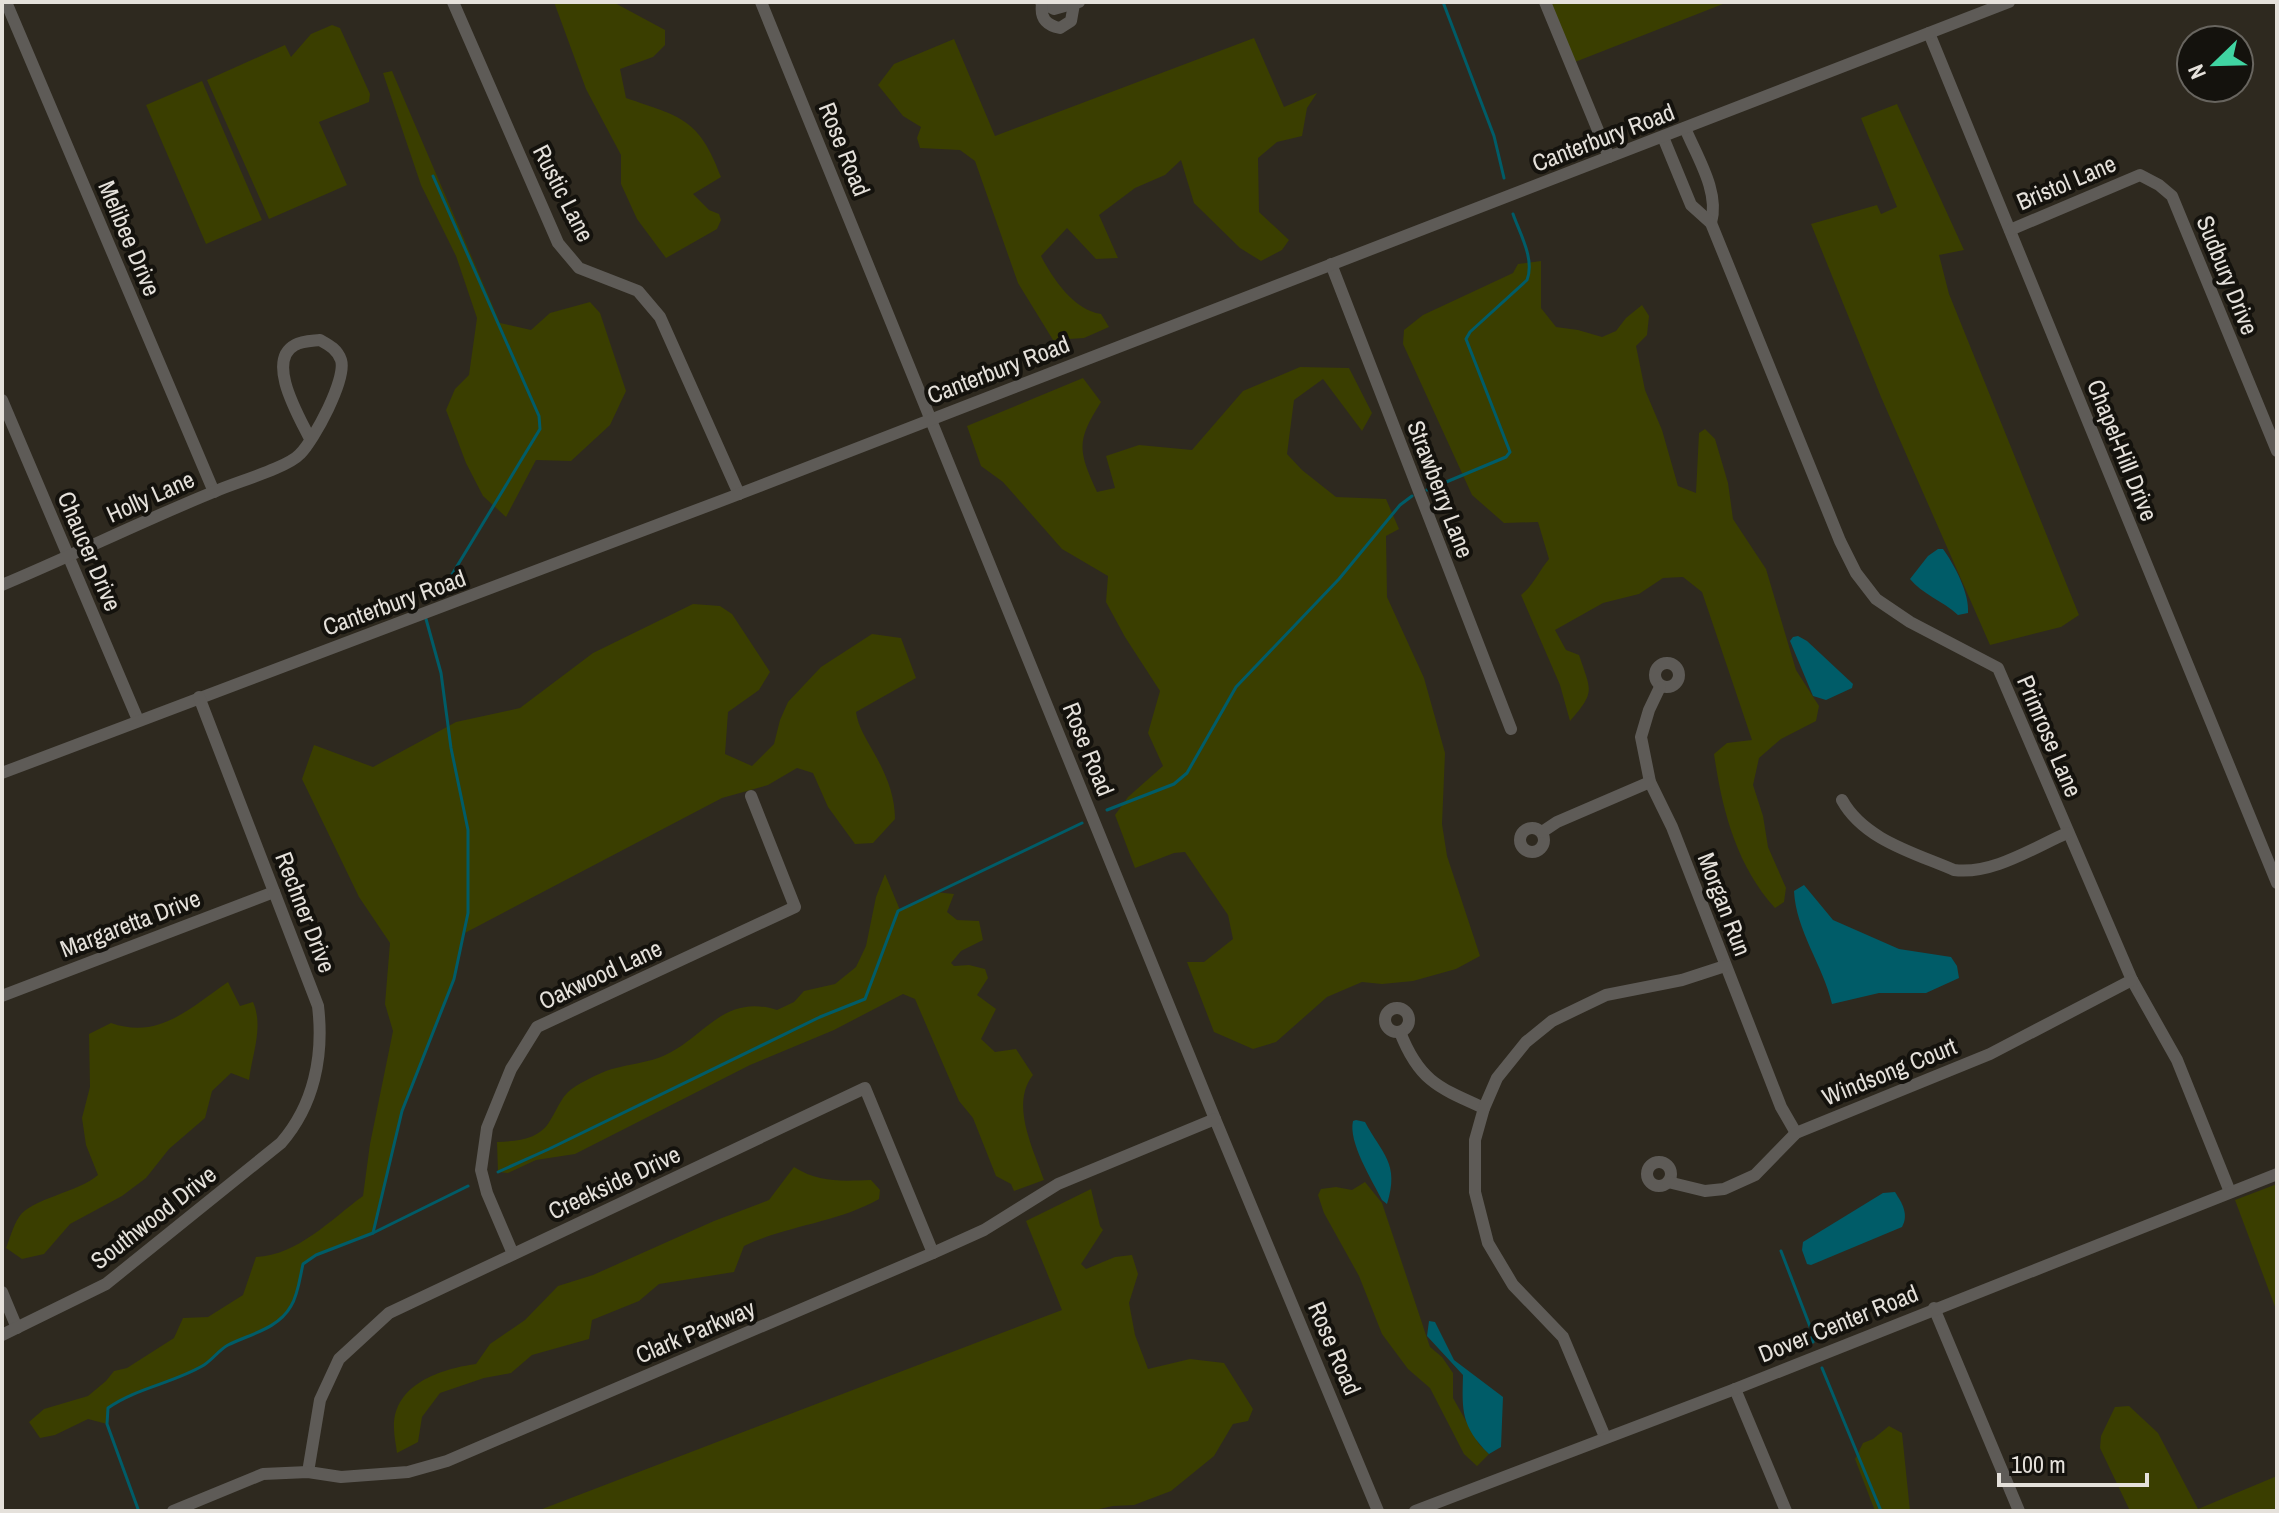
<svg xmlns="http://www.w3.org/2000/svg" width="2279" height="1513" viewBox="0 0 2279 1513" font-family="'Archivo Narrow',sans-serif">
<rect width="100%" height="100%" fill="#2e291f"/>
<!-- green -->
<g fill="#3a3e00">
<path d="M554 2H613L665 30V45L653 57 620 69 626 98C681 117 699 118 721 177L693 194 709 210 719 214 721 220 717 229 666 258 637 219 621 184V155L586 89Z"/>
<path d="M1551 2H1728L1575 62Z"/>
<path d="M332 25 340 28 370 94 369 102 319 122 347 185 269 219 207 80 285 45 291 57 311 34Z"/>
<path d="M1254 38 1284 107 1317 93 1307 108 1302 136 1277 142 1258 158 1259 212 1289 240 1282 250 1261 261 1240 248 1194 203 1181 160 1165 175 1135 188 1099 215 1118 258 1096 259 1067 228 1041 256C1053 279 1074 310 1101 314L1109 327 1084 338 1053 340 1018 283 975 161 960 150 920 148 917 138 921 127 903 116 878 85 894 64 954 39 995 136Z"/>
<path d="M392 71 500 323 531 330 550 313 590 302 600 313 626 391 610 425 571 461 536 460 506 517 483 496 466 463 446 410 455 389 469 375 477 318 456 256 421 185 383 73Z"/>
<path d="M202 81 262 220 206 244 146 105Z"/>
<path d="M1897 104 1964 250 1939 255 1949 294 2079 615 2061 627 1990 645 1881 397 1811 224 1877 205 1881 214 1897 207 1861 118Z"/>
<path d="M1541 261V308L1556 327 1578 330 1602 337 1616 331 1626 318 1642 305 1649 316 1647 335 1636 346 1645 390 1662 430 1678 486 1696 493 1699 433 1705 429 1715 439 1728 483 1733 519 1766 569 1796 670 1819 706 1816 721 1781 739 1759 758 1753 785 1763 816 1768 847 1786 888 1784 902 1775 908C1736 865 1722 809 1714 754L1727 743 1752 740 1702 592 1683 577 1663 578 1639 594 1603 603 1555 630 1566 650 1579 655C1591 691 1596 691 1570 721L1560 685 1521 595C1533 586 1539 571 1549 559L1538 522 1504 523 1472 495 1403 344 1404 330 1423 315 1513 273 1518 264Z"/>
<path d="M1300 367 1349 368 1372 413 1362 431 1323 379 1294 400 1287 454 1302 470 1336 497 1386 499 1399 529 1386 536 1387 597 1424 678 1445 753 1442 824 1447 856 1480 956 1456 969 1413 981 1382 984 1362 982 1327 997 1276 1042 1253 1049 1214 1032 1187 962H1204L1233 939 1228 915 1185 852 1174 853 1135 868 1115 815 1128 797 1163 766 1148 733 1160 691 1125 637 1106 602 1108 576 1062 549 1003 482 981 466 967 426 1083 378 1101 402C1076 441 1078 451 1097 492L1115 488 1106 456 1139 445 1192 450 1243 391Z"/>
<path d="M693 604 720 606 732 614 770 672 759 690 728 712 725 754 752 766 774 744 780 720 788 702 821 667 872 634 901 638 916 678 856 712C858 727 867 740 874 753 886 774 895 795 895 819L873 843 855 844 828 807 813 773 797 768 768 785 722 798 463 934 454 979 402 1111 373 1233 316 1255 303 1264C300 1277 298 1295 291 1306 278 1328 250 1334 229 1345 219 1350 213 1359 204 1365 174 1383 136 1388 108 1408L107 1424 88 1419 55 1435 40 1438 29 1422 44 1409 88 1396 106 1381 114 1371 127 1368 174 1338 183 1318 208 1317 243 1295 256 1257C298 1255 330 1220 363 1196L370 1144 393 1031 385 1004 390 943 359 897 302 779 314 745 373 767 456 722 520 708 593 653Z"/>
<path d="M885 874 900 910 935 892 954 894 947 912 957 920 979 921 983 940 961 951 951 963 954 966 969 965 985 969 988 978 977 995 996 1009 981 1039 995 1052 1016 1049 1033 1075C1010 1104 1033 1148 1044 1180L1014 1191 1011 1184 996 1176 973 1118 959 1101 915 999 903 994 834 1030 750 1065 575 1154 536 1160 508 1173 498 1172 497 1142C518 1141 540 1140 551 1119 559 1106 562 1094 576 1086 588 1079 603 1071 616 1068 630 1064 644 1063 658 1058 703 1042 721 992 777 1010L794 1002 804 991 835 984 856 967 866 946 876 897Z"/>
<path d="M228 982 240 1006 253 1002C264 1027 252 1054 249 1080L231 1073 212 1091 205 1118 169 1149 146 1178 122 1196 70 1224 44 1254 22 1259 6 1248C10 1238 13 1226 19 1217 30 1199 79 1192 98 1175L86 1145 82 1118 90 1087 89 1034 111 1023C159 1040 190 1008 228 982Z"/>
<path d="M794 1167C819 1183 842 1181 871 1180L880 1190 879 1199C837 1223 788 1225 744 1246L734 1272 659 1284 639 1301 592 1320 589 1339 532 1355 511 1373 484 1378 440 1393 422 1417 418 1442 397 1453C396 1445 394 1436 394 1428 393 1384 441 1369 476 1364L490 1344 525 1320 558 1286 593 1275 714 1221 769 1200Z"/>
<path d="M1365 1182 1382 1203 1430 1347 1442 1357 1453 1373V1398L1479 1444 1489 1454 1477 1466 1464 1454 1430 1388 1408 1369 1382 1334 1359 1276 1324 1213 1318 1195 1321 1189 1336 1187 1352 1190Z"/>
<path d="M2277 1184V1312L2235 1200Z"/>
<path d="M1091 1189 1100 1226 1103 1230 1081 1264 1086 1269 1115 1257 1132 1255 1138 1274 1129 1303 1135 1335 1148 1369 1190 1359 1224 1363 1253 1409 1248 1421 1233 1424 1214 1456 1171 1491 1134 1505 1113 1506 1090 1511H537L1062 1310 1026 1221Z"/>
<path d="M2129 1406 2158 1433 2198 1509 2277 1476V1511H2130L2100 1448 2101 1436 2115 1407Z"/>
<path d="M1889 1426 1902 1433 1910 1511H1875L1855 1459 1863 1443 1873 1439Z"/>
</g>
<!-- water -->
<g fill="#005c68">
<path d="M1938 549H1943C1954 564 1970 594 1968 613L1958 615C1943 601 1922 594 1910 579L1928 556Z"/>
<path d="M1798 636 1807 641 1853 684 1852 688 1826 700 1813 696 1790 641 1793 637Z"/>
<path d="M1804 885 1833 920 1899 949 1951 957 1957 966 1959 978 1926 993H1879L1832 1004C1823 965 1796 931 1794 891Z"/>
<path d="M1356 1120 1365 1122C1382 1154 1400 1163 1387 1204L1382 1200C1372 1180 1348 1142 1353 1121Z"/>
<path d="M1895 1192C1902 1203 1909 1214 1902 1227L1811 1265 1807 1264 1802 1250 1803 1242 1883 1193Z"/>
<path d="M1429 1321 1435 1322 1454 1360 1503 1397 1501 1447 1489 1454C1461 1426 1462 1411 1463 1375L1427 1336Z"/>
</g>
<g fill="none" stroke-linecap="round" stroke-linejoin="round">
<!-- stream -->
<g stroke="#005c68" stroke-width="3">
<path d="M1443 2 1494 136 1504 178"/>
<path d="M433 176 539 416 540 429 442 591"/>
<path d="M1427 490 1506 457 1510 452 1466 339 1470 332 1527 280C1535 259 1520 234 1513 214"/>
<path d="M1107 810 1174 784 1187 773 1236 687 1339 579 1400 505 1412 496"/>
<path d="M498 1172 549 1149 820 1017 865 999 898 911 1082 823"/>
<path d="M373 1233 402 1111 454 979 468 913V830L451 748 441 673 426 619"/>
<path d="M1781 1251 1811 1329 1813 1342"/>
<path d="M1822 1368 1881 1511"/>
<path d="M138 1509 107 1424 108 1408C136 1388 174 1383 204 1365 213 1359 219 1350 228 1345 250 1334 278 1329 291 1306 298 1295 300 1277 303 1264L316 1255 373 1233 468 1186"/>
</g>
<!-- minor -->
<g stroke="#5e5b57" stroke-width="12">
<path d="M6 2 214 492"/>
<path d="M453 2 558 243 579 268 638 291 660 317 739 494"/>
<path d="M761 2 1215 1119 1378 1511"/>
<path d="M1041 2 1054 9 1079 2"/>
<path d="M1545 2 1609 157"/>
<path d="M1042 4C1040 18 1046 25 1060 28L1071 21 1074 4"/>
<path d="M1929 33 2277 883"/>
<path d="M1685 128C1697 157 1720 192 1711 223"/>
<path d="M1663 137 1691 205 1711 223 1840 541 1856 573 1876 599 1910 622 1998 668 2132 980 2177 1060 2230 1192"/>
<path d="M2010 230 2140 175 2159 185 2172 196 2277 451"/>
<path d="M1331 264 1511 729"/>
<path d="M2 400 138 720"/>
<path d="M2 585C74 555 144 520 216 491 236 482 287 468 300 454 314 440 347 379 341 360 337 349 329 345 320 340 312 341 302 341 295 345 265 361 300 418 310 439"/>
<circle cx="1667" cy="675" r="12"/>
<path d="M1660 687 1649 710 1641 737 1650 782 1672 827 1781 1107 1796 1133"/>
<path d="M2 773 739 494 2009 2"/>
<path d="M1842 800C1864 840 1915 853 1954 870 1992 875 2033 848 2067 833"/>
<circle cx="1532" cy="840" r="12"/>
<path d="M1542 832 1557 822 1650 782"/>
<path d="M2 996 274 892"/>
<circle cx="1397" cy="1020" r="12"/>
<path d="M1400 1032C1419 1081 1439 1088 1484 1108"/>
<circle cx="1659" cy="1174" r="12"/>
<path d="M1668 1182 1705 1191 1724 1189 1755 1175 1796 1133 1990 1054 2132 980"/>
<path d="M513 1254 487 1193 481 1170 487 1128 511 1069 537 1027 795 907 751 796"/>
<path d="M2 1292 17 1328"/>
<path d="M1934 1308 2019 1511"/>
<path d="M2 1335 106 1284 281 1143C314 1105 324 1056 318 1006L199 697"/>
<path d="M1735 1389 1786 1511"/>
<path d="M1605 1437 1563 1337 1513 1285 1488 1243 1475 1192V1140L1484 1108 1497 1078 1526 1042 1552 1021 1606 995 1682 980 1725 966"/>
<path d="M308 1472 320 1400 339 1359 389 1313 865 1088 933 1253"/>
<path d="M173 1511 263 1474 308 1472 341 1477 408 1472 447 1461 933 1253 984 1230 1058 1184 1215 1119"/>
<path d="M1415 1511 1735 1389 2277 1174"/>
</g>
</g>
<g text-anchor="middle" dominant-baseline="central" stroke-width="8" stroke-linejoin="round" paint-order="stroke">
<!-- street labels -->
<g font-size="24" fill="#e5e1db" stroke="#14120d">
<text transform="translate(1603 137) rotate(-21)">Canterbury Road</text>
<text transform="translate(845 149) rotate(68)">Rose Road</text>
<text transform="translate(2066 182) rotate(-23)">Bristol Lane</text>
<text transform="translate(564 193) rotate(63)">Rustic Lane</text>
<text transform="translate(130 238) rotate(67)">Melibee Drive</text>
<text transform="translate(2228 275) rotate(68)">Sudbury Drive</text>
<text transform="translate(998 369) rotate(-21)">Canterbury Road</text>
<text transform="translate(2123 450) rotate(68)">Chapel-Hill Drive</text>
<text transform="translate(1441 489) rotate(69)">Strawberry Lane</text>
<text transform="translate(150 496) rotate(-24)">Holly Lane</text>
<text transform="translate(90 551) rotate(67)">Chaucer Drive</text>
<text transform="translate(394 602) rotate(-20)">Canterbury Road</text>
<text transform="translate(2050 736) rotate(67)">Primrose Lane</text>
<text transform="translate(1089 749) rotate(68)">Rose Road</text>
<text transform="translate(1725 904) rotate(69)">Morgan Run</text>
<text transform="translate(306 912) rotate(69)">Rechner Drive</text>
<text transform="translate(130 923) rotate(-21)">Margaretta Drive</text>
<text transform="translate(600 974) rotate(-25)">Oakwood Lane</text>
<text transform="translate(1889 1071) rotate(-22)">Windsong Court</text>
<text transform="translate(614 1182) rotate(-25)">Creekside Drive</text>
<text transform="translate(153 1217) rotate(-38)">Southwood Drive</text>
<text transform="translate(1838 1323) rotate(-22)">Dover Center Road</text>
<text transform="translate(695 1331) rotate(-23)">Clark Parkway</text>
<text transform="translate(1335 1348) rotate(67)">Rose Road</text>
</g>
</g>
<!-- border -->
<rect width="2279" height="1513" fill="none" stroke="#e5e1db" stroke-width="8"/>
<!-- north arrow -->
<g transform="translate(2215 64) rotate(247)"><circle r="38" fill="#14120d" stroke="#68655f" stroke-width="2"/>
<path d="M0-6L14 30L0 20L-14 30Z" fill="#40d4a2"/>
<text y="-12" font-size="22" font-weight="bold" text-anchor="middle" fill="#e5e1db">N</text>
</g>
<!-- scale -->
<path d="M1999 1473v12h148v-12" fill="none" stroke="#e5e1db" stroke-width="4"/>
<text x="2011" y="1473" font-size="24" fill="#e5e1db" stroke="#14120d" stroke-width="6" paint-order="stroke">100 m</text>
</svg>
